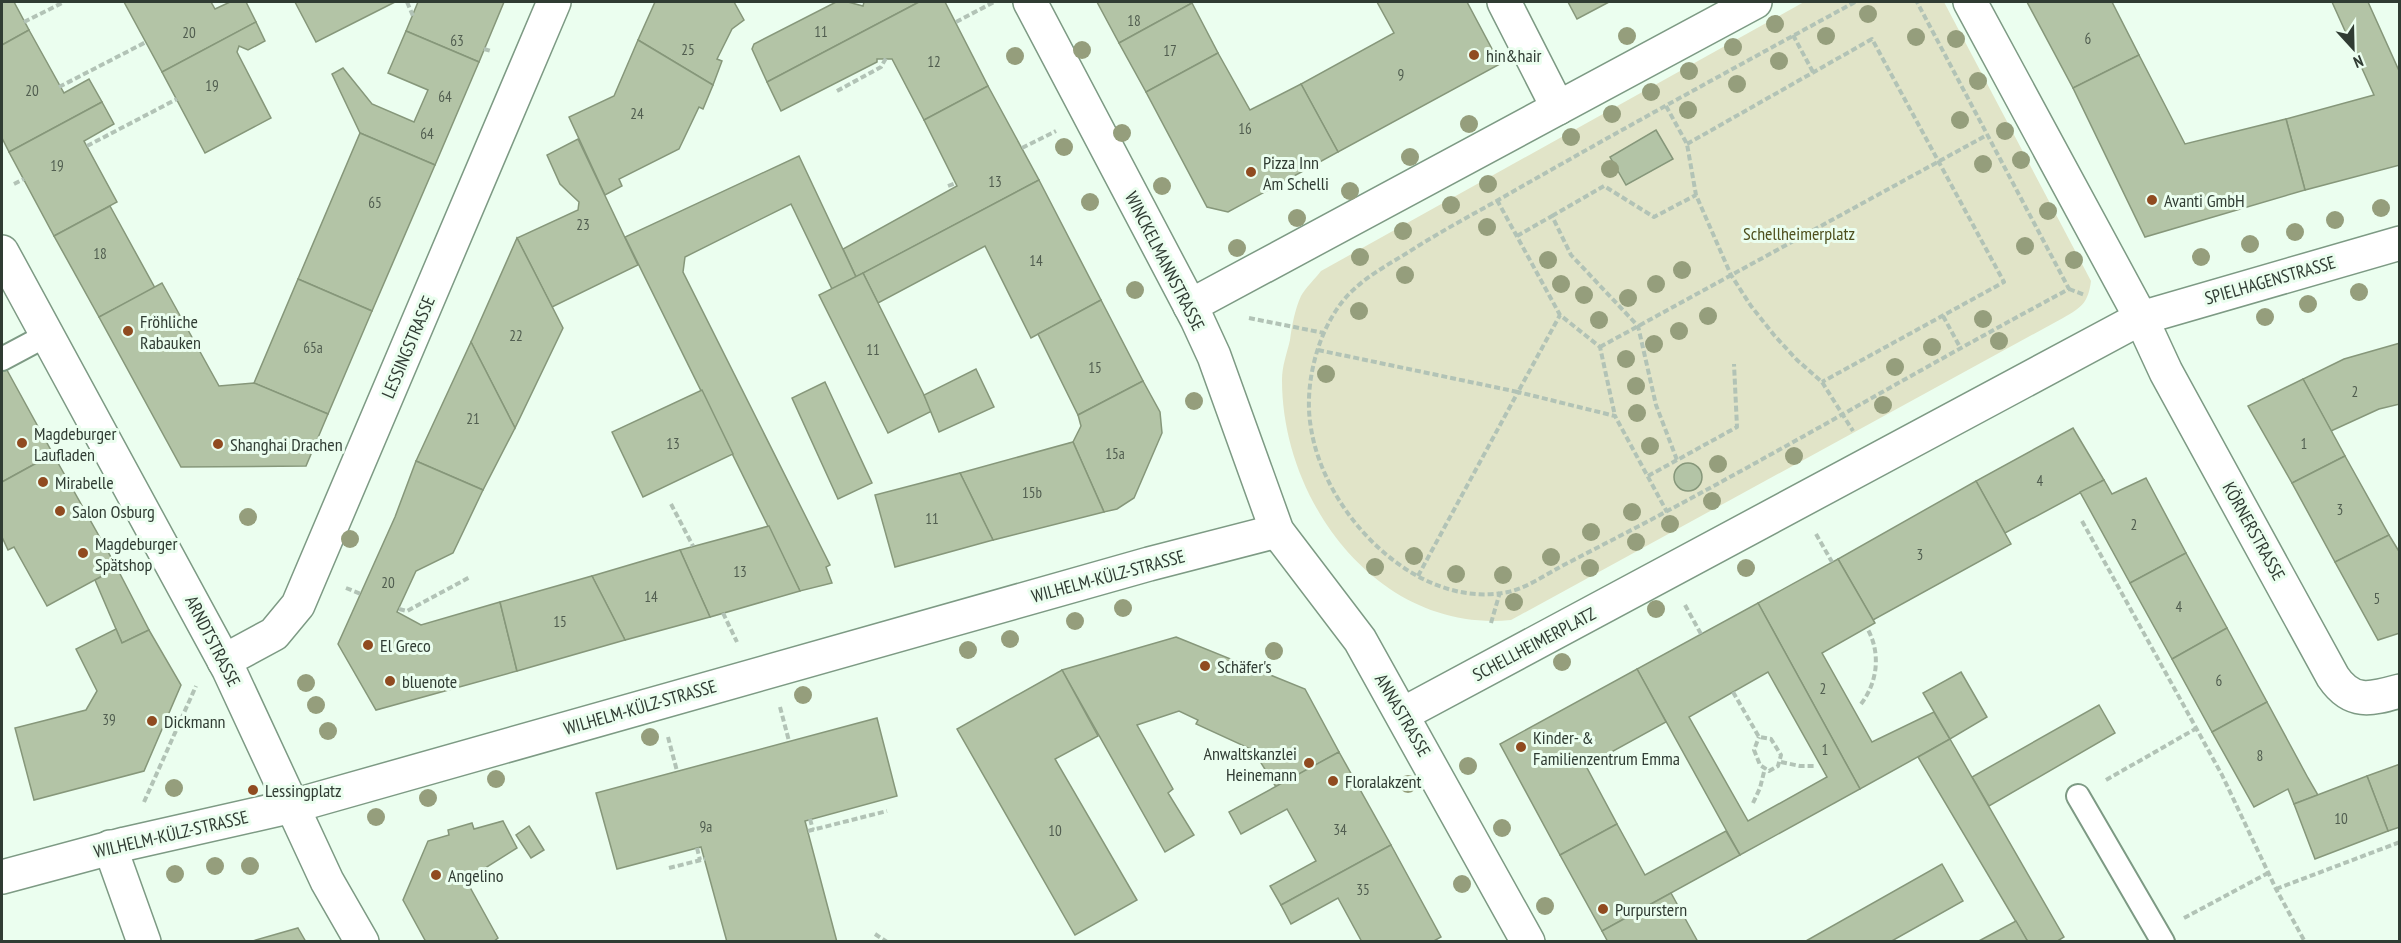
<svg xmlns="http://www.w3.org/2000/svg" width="2401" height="943" viewBox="0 0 2401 943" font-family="'PT Sans Narrow',sans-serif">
<rect width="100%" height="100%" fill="#ebfeef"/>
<!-- green -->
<path fill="#e1e4c8" d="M1804 2H1944L2091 281C2088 303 2082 307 2063 318L1511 620C1379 633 1282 503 1282 380 1282 366 1287 353 1290 340 1292 325 1295 309 1301 296 1306 287 1315 279 1321 271Z"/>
<!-- building -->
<g fill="#b3c4a6" stroke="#86977a" stroke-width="1.5" fill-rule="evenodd">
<path d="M2 2H14L29 30 2 45Z"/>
<path d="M124 2H211L215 9 230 2H246L256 22 162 72Z"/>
<path d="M295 2H395L316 42Z"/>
<path d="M418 2H504L479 62 406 31Z"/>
<path d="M655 2H734L744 20 732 29 717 59 722 61 713 85 638 40Z"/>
<path d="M836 2H848L863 6 864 2H919L767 82 752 49 754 44Z"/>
<path d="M919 2H945L988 86 924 120 892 59H877V62L781 111 767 82Z"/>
<path d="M1097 2H1191L1192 3 1119 43Z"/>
<path d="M1377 2H1467L1500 64 1338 152 1301 84 1394 33Z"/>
<path d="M1568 2H1609L1577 19Z"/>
<path d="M2027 2H2112L2139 55 2073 88Z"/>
<path d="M2332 2H2368L2400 73V165L2305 190 2286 119 2374 95Z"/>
<path d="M1192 3 1218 53 1146 92 1119 43Z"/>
<path d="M256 22 265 41 248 50 239 46 237 52 271 118 205 153 162 72Z"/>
<path d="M29 30 64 93 89 79 102 102 9 152 2 138V45Z"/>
<path d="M406 31 479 62 435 165 360 133 332 74 343 68 372 104 414 122 428 90 388 73Z"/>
<path d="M638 40 713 85 703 109 699 107 679 149 619 179 622 186 605 195 569 117 614 96Z"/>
<path d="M1218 53 1250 110 1301 84 1338 152 1228 212 1207 207 1146 92Z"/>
<path d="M2139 55 2185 144 2286 119 2305 190 2145 237 2073 88Z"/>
<path d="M988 86 1039 180 856 277 843 249 957 186 924 120Z"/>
<path d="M102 102 114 124 84 141 117 202 54 236 9 152Z"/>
<path d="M1656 130 1673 159 1626 185 1610 157Z"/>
<path d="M360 133 435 165 372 311 298 279Z"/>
<path d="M578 139 638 265 552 307 517 238 578 210 579 202 560 184 547 155Z"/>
<path d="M799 156 856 277 832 289 791 204 685 257 683 272 830 565 826 567 832 583 800 591 625 237Z"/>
<path d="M1039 180 1101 300 1031 338 985 246 878 303 863 273Z"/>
<path d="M110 206 155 288 99 317 54 236Z"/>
<path d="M517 238 563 328 515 428 471 342Z"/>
<path d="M863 273 932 411 888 433 819 295Z"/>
<path d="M298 279 372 311 328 414 254 383Z"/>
<path d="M162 283 219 386 254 383 328 414 306 466 181 467 99 317Z"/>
<path d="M1101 300 1143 381 1078 415 1038 334Z"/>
<path d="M471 342 515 428 483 490 416 461Z"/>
<path d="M2400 343V404L2379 409 2331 431 2303 379 2344 359Z"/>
<path d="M2 361 53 454 2 482Z"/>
<path d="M976 369 994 407 939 432 924 395Z"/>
<path d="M2303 379 2345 456 2292 483 2248 406Z"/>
<path d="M1143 381 1160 412 1162 433 1134 498 1117 509 1104 512 1073 442 1081 426 1078 415Z"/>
<path d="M825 382 872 483 838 499 792 398Z"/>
<path d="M702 390 733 454 643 497 612 432Z"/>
<path d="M2073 428 2104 480 2005 533 1976 481Z"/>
<path d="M1073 442 1104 512 993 540 960 473Z"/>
<path d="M53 454 117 568 47 606 14 547 8 550 2 537V482Z"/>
<path d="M2345 456 2389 535 2335 562 2292 483Z"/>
<path d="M416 461 483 490 453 553 416 571 397 612 421 625 500 602 517 671 376 710 338 644 395 517Z"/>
<circle cx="1688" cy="477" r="14"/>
<path d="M960 473 993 540 895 567 875 495Z"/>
<path d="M2146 478 2186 553 2130 583 2080 492 2104 480 2112 494Z"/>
<path d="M1976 481 2011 544 1873 620 1838 559Z"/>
<path d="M769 526 800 591 710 617 680 550Z"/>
<path d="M2389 535 2400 553V633L2378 640 2335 562Z"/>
<path d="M680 550 710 617 625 640 592 576Z"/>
<path d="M2186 553 2227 628 2172 659 2130 583Z"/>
<path d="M1838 559 1875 623 1822 653 1872 742 1934 712 1950 739 1860 789 1758 603Z"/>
<path d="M117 568 149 630 122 643 95 580Z"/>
<path d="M592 576 625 640 517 671 500 602Z"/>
<path d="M1758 603 1860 789 1740 855 1637 669ZM1768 672 1827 777 1748 821 1689 717Z"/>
<path d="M2227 628 2267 702 2212 732 2172 659Z"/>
<path d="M116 629 122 643 149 630 181 685 144 771 34 800 15 728 86 710 97 691 76 649Z"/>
<path d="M1176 637 1305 689 1339 752 1276 787 1253 750 1196 724 1198 720 1179 711 1137 725 1173 789 1168 793 1194 835 1165 852 1062 670Z"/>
<path d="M1637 669 1666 722 1586 766 1617 824 1560 855 1500 744Z"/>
<path d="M1062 670 1098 736 1055 759 1137 900 1075 935 957 729Z"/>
<path d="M1961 672 1987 717 1950 739 1923 693Z"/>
<path d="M2267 702 2308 778 2318 795 2294 804 2288 789 2254 807 2212 732Z"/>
<path d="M2099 705 2115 733 1989 806 1972 777Z"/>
<path d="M877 718 897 796 805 821 837 942H727L701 847 617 869 596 793Z"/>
<path d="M1950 739 2064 937 2056 942H2028L1918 757Z"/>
<path d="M1339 752 1391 845 1281 905 1270 886 1316 861 1287 809 1241 834 1229 812Z"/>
<path d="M2400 764V827L2388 831 2367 776Z"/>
<path d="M2367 776 2388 831 2315 859 2294 804Z"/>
<path d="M503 821 517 848 466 880 498 938 493 942H426L403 900 428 841 449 835 448 830 472 823 474 829Z"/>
<path d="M1617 824 1645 875 1726 831 1740 855 1602 931 1560 855Z"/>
<path d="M529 826 544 850 531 858 516 835Z"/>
<path d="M1391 845 1441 937 1432 942H1362L1338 898 1291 924 1281 905Z"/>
<path d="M1942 864 1963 901 1890 942H1804Z"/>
<path d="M1671 893 1698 942H1608L1602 931Z"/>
<path d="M2016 921 2028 942H1977Z"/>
<path d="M298 928 306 942H249Z"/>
</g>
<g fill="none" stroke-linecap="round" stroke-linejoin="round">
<defs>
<g id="lane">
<path d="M2 359 47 335"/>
<path d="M2078 796 2163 942"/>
</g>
<g id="street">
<path d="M1030 2 1197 319 1214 356 1277 531 1360 640 1528 942"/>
<path d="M1504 2 1558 108"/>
<path d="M1970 2 2141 318 2166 372 2333 677C2352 705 2371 699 2400 691"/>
<path d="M2 252 229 670 327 881 362 942"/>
<path d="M1190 306 1755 2"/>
<path d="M224 661 274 634 298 605 554 2"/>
<path d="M1403 714 2141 318 2400 243"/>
<path d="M110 847 144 942"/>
<path d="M2 877 125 844 293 806 1149 564 1277 531"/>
</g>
</defs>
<!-- lane casing -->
<use href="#lane" stroke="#7d9a84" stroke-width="26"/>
<!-- street casing -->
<use href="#street" stroke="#7d9a84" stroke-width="36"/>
<!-- path -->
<g stroke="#b2c3b6" stroke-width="4" stroke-dasharray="6 3" stroke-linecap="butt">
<path d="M407 2 413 16"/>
<path d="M1855 2C1734 68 1613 134 1493 203 1464 219 1435 235 1407 253 1381 269 1354 283 1337 309 1315 341 1304 390 1311 428 1324 513 1416 611 1508 592 1526 588 1544 576 1560 567 1587 553 1614 539 1641 525 1785 449 1925 366 2069 289L1917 2"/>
<path d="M24 22 64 2"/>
<path d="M956 22 994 2"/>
<path d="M1793 35 1813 72"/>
<path d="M484 49 491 51"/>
<path d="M59 87 146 42"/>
<path d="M837 91 881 67 886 58"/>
<path d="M1666 106 1687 144 1696 195 1731 275 1751 306 1774 335 1797 360 1822 382 1853 431"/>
<path d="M1687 144 1872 39 2004 282 1822 382"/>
<path d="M87 146 177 99"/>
<path d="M1022 148 1056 131"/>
<path d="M14 184 24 179"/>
<path d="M948 186 956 183"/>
<path d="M1497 200 1560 315 1600 347 1615 416"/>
<path d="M1552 216 1604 186 1654 217 1696 195"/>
<path d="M1517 236 1552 216 1571 255 1638 326 1656 405 1677 460"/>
<path d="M2069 289 2085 295"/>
<path d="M1943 316 1960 347"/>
<path d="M1249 318 1324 333"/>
<path d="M1600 347 1987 135"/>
<path d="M1318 350 1518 392 1560 315"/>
<path d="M1648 476 1737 427 1734 364"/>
<path d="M671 504 693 546"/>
<path d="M2082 521 2222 775 2276 889 2305 942"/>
<path d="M1816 534 1832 562"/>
<path d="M1418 576 1518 392 1615 416 1667 512"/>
<path d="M346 588 361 594"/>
<path d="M1685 605 1701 634"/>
<path d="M399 609 407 611 470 577"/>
<path d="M723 613 737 642"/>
<path d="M1491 623 1500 592"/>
<path d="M1733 692 1759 737 1771 739 1781 755 1778 766 1769 771 1760 765 1754 750 1759 737"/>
<path d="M1861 704C1878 682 1881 652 1867 628"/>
<path d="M780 707 789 741"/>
<path d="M668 737 677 771"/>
<path d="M1781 762 1800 766H1814"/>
<path d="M2106 780 2197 728"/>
<path d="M144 802 196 686"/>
<path d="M1753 803 1760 788 1765 768"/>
<path d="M810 819 813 830"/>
<path d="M808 831 887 811"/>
<path d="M697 848 700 860"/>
<path d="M669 868 705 859"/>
<path d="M2276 889 2400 842"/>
<path d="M2184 918 2268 873"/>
<path d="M875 934 887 942"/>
</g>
<!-- lane -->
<use href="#lane" stroke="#fff" stroke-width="22"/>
<!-- street -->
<use href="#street" stroke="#fff" stroke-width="33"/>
</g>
<!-- trees -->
<g fill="#959e7c">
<circle cx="1868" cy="14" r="9"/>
<circle cx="1775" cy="24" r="9"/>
<circle cx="1627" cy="36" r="9"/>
<circle cx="1826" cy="36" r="9"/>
<circle cx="1916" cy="37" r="9"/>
<circle cx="1956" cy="39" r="9"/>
<circle cx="1733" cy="47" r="9"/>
<circle cx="1082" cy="50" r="9"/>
<circle cx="1015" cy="56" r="9"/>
<circle cx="1779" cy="61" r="9"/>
<circle cx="1689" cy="71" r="9"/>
<circle cx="1978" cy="81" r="9"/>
<circle cx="1737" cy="84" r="9"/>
<circle cx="1651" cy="92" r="9"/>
<circle cx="1688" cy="110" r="9"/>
<circle cx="1612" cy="114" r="9"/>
<circle cx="1960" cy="120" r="9"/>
<circle cx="1469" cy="124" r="9"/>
<circle cx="2005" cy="131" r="9"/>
<circle cx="1122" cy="133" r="9"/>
<circle cx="1571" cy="137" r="9"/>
<circle cx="1064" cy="147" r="9"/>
<circle cx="1410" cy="157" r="9"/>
<circle cx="2021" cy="160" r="9"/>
<circle cx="1983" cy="164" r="9"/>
<circle cx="1610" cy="169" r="9"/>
<circle cx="1488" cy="184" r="9"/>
<circle cx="1162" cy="186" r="9"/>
<circle cx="1350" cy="191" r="9"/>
<circle cx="1090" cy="202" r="9"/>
<circle cx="1451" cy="205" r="9"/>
<circle cx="2381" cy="208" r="9"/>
<circle cx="2048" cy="211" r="9"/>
<circle cx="1297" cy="218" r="9"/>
<circle cx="2335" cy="220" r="9"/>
<circle cx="1487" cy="227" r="9"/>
<circle cx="1403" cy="231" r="9"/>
<circle cx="2295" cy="232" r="9"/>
<circle cx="2250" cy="244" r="9"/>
<circle cx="2025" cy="246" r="9"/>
<circle cx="1237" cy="248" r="9"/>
<circle cx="1360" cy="257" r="9"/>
<circle cx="2201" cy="257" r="9"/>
<circle cx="1548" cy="260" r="9"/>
<circle cx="2074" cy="260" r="9"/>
<circle cx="1682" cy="270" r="9"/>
<circle cx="1405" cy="275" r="9"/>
<circle cx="1561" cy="284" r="9"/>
<circle cx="1656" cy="284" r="9"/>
<circle cx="1135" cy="290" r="9"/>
<circle cx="2359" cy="292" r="9"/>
<circle cx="1584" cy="295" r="9"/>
<circle cx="1628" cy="298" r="9"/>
<circle cx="2308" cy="304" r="9"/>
<circle cx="1359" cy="311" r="9"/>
<circle cx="1708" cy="316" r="9"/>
<circle cx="2265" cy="317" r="9"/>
<circle cx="1983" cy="319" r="9"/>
<circle cx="1599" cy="320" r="9"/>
<circle cx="1679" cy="331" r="9"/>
<circle cx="1999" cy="341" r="9"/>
<circle cx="1654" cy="344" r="9"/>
<circle cx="1932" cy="347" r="9"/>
<circle cx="1626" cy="359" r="9"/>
<circle cx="1895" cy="367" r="9"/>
<circle cx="1326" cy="374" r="9"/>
<circle cx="1636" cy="386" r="9"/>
<circle cx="1194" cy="401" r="9"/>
<circle cx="1883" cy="405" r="9"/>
<circle cx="1637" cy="413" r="9"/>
<circle cx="1650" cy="446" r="9"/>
<circle cx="1794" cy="456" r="9"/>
<circle cx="1718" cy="464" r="9"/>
<circle cx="1712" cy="501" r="9"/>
<circle cx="1632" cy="512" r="9"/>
<circle cx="248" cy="517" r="9"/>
<circle cx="1670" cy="524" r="9"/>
<circle cx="1591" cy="532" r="9"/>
<circle cx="350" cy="539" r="9"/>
<circle cx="1636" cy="542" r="9"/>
<circle cx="1414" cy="556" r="9"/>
<circle cx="1551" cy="557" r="9"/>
<circle cx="1375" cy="567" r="9"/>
<circle cx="1590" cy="568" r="9"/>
<circle cx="1746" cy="568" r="9"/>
<circle cx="1456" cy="574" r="9"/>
<circle cx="1503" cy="575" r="9"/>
<circle cx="1514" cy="602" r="9"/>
<circle cx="1123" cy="608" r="9"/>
<circle cx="1656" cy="609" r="9"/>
<circle cx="1075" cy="621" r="9"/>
<circle cx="1010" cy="639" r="9"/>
<circle cx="968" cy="650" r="9"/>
<circle cx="1274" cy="651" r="9"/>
<circle cx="1562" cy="662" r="9"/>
<circle cx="306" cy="683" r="9"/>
<circle cx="803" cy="695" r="9"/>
<circle cx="316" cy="705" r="9"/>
<circle cx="328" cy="731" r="9"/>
<circle cx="650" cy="737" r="9"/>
<circle cx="1468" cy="766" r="9"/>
<circle cx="496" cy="779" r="9"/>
<circle cx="1408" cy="784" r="9"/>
<circle cx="174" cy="788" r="9"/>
<circle cx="428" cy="798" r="9"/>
<circle cx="376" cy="817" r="9"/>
<circle cx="1502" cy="828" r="9"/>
<circle cx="215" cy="866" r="9"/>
<circle cx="250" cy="866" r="9"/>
<circle cx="175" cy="874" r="9"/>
<circle cx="1462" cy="884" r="9"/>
<circle cx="1545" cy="906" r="9"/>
</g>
<!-- markers -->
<g fill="#904b20" stroke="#ebfeef" stroke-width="2">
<circle cx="1474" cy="55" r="6"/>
<circle cx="1251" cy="172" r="6"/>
<circle cx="2152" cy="200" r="6"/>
<circle cx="128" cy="331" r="6"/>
<circle cx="22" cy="443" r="6"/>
<circle cx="218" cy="444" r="6"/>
<circle cx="43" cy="482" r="6"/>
<circle cx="60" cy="511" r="6"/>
<circle cx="83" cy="553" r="6"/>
<circle cx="368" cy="645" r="6"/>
<circle cx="1205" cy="666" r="6"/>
<circle cx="390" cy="681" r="6"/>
<circle cx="152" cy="721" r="6"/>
<circle cx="1521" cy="747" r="6"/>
<circle cx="1309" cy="763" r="6"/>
<circle cx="1333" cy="781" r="6"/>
<circle cx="253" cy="790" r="6"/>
<circle cx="436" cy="875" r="6"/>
<circle cx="1603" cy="909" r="6"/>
</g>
<g text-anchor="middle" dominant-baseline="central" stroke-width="6" stroke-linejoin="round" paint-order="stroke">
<!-- number labels -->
<g font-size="15" fill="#515e50">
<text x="1134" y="20">18</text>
<text x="821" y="31">11</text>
<text x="189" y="32">20</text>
<text x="2088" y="38">6</text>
<text x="457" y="40">63</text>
<text x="688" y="49">25</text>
<text x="1170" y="50">17</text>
<text x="934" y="61">12</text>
<text x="1401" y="74">9</text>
<text x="212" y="85">19</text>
<text x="32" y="90">20</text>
<text x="445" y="96">64</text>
<text x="637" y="113">24</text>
<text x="1245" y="128">16</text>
<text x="427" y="133">64</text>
<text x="57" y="165">19</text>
<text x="995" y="181">13</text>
<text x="375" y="202">65</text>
<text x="583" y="224">23</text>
<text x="100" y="253">18</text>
<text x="1036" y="260">14</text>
<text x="516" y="335">22</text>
<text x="313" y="347">65a</text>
<text x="873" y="349">11</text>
<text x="1095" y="367">15</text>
<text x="2355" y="391">2</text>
<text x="473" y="418">21</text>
<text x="673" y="443">13</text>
<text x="2304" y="443">1</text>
<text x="1115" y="453">15a</text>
<text x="2040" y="480">4</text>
<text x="1032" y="492">15b</text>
<text x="2340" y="509">3</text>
<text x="932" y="518">11</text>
<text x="2134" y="524">2</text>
<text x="1920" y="554">3</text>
<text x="740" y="571">13</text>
<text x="388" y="582">20</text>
<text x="651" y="596">14</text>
<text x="2377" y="598">5</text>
<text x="2179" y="606">4</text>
<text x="560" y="621">15</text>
<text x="2219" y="680">6</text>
<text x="1823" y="688">2</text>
<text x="109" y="719">39</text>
<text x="1825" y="749">1</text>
<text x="2260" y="755">8</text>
<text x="2341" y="818">10</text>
<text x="706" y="826">9a</text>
<text x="1340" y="829">34</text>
<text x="1055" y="830">10</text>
<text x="1363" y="889">35</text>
</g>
<!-- poi labels -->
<g font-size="18" fill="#303c33" stroke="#ebfeef" text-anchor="start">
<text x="1486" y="55">hin&amp;hair</text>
<text x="1263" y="162">Pizza Inn<tspan x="1263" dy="21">Am Schelli</tspan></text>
<text x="2164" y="200">Avanti GmbH</text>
<text x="140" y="321">Fröhliche<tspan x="140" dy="21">Rabauken</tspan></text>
<text x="34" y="433">Magdeburger<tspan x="34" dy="21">Laufladen</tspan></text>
<text x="230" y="444">Shanghai Drachen</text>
<text x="55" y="482">Mirabelle</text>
<text x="72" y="511">Salon Osburg</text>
<text x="95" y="543">Magdeburger<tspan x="95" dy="21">Spätshop</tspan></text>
<text x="380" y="645">El Greco</text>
<text x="1217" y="666">Schäfer's</text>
<text x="402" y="681">bluenote</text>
<text x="164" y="721">Dickmann</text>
<text x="1533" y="737">Kinder- &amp;<tspan x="1533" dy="21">Familienzentrum Emma</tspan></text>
<text x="1297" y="753" text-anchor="end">Anwaltskanzlei<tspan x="1297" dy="21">Heinemann</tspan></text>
<text x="1345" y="781">Floralakzent</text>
<text x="265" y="790">Lessingplatz</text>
<text x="448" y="875">Angelino</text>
<text x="1615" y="909">Purpurstern</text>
</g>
<!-- park labels -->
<g font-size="18" fill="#4e501e" stroke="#ebfeef">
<text x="1799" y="233">Schellheimerplatz</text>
</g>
<!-- street labels -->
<g font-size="18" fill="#303c33" stroke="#ebfeef">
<text transform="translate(1165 261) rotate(63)">WINCKELMANNSTRASSE</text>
<text transform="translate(2270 280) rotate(-16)">SPIELHAGENSTRASSE</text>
<text transform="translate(408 347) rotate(-67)">LESSINGSTRASSE</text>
<text transform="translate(2254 531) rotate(61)">KÖRNERSTRASSE</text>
<text transform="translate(1108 576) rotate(-15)">WILHELM-KÜLZ-STRASSE</text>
<text transform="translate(213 641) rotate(63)">ARNDTSTRASSE</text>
<text transform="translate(1534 644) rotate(-28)">SCHELLHEIMERPLATZ</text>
<text transform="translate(640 707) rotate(-16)">WILHELM-KÜLZ-STRASSE</text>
<text transform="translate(1403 715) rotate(60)">ANNASTRASSE</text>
<text transform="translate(171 834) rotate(-13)">WILHELM-KÜLZ-STRASSE</text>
</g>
</g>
<!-- border -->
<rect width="2401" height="943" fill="none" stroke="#303c33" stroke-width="6"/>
<!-- north arrow -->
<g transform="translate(2353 48) rotate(158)" stroke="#ebfeef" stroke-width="4.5" paint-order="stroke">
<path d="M0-4.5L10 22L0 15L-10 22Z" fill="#303c33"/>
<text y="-9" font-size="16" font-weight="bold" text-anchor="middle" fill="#303c33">N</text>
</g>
</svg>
